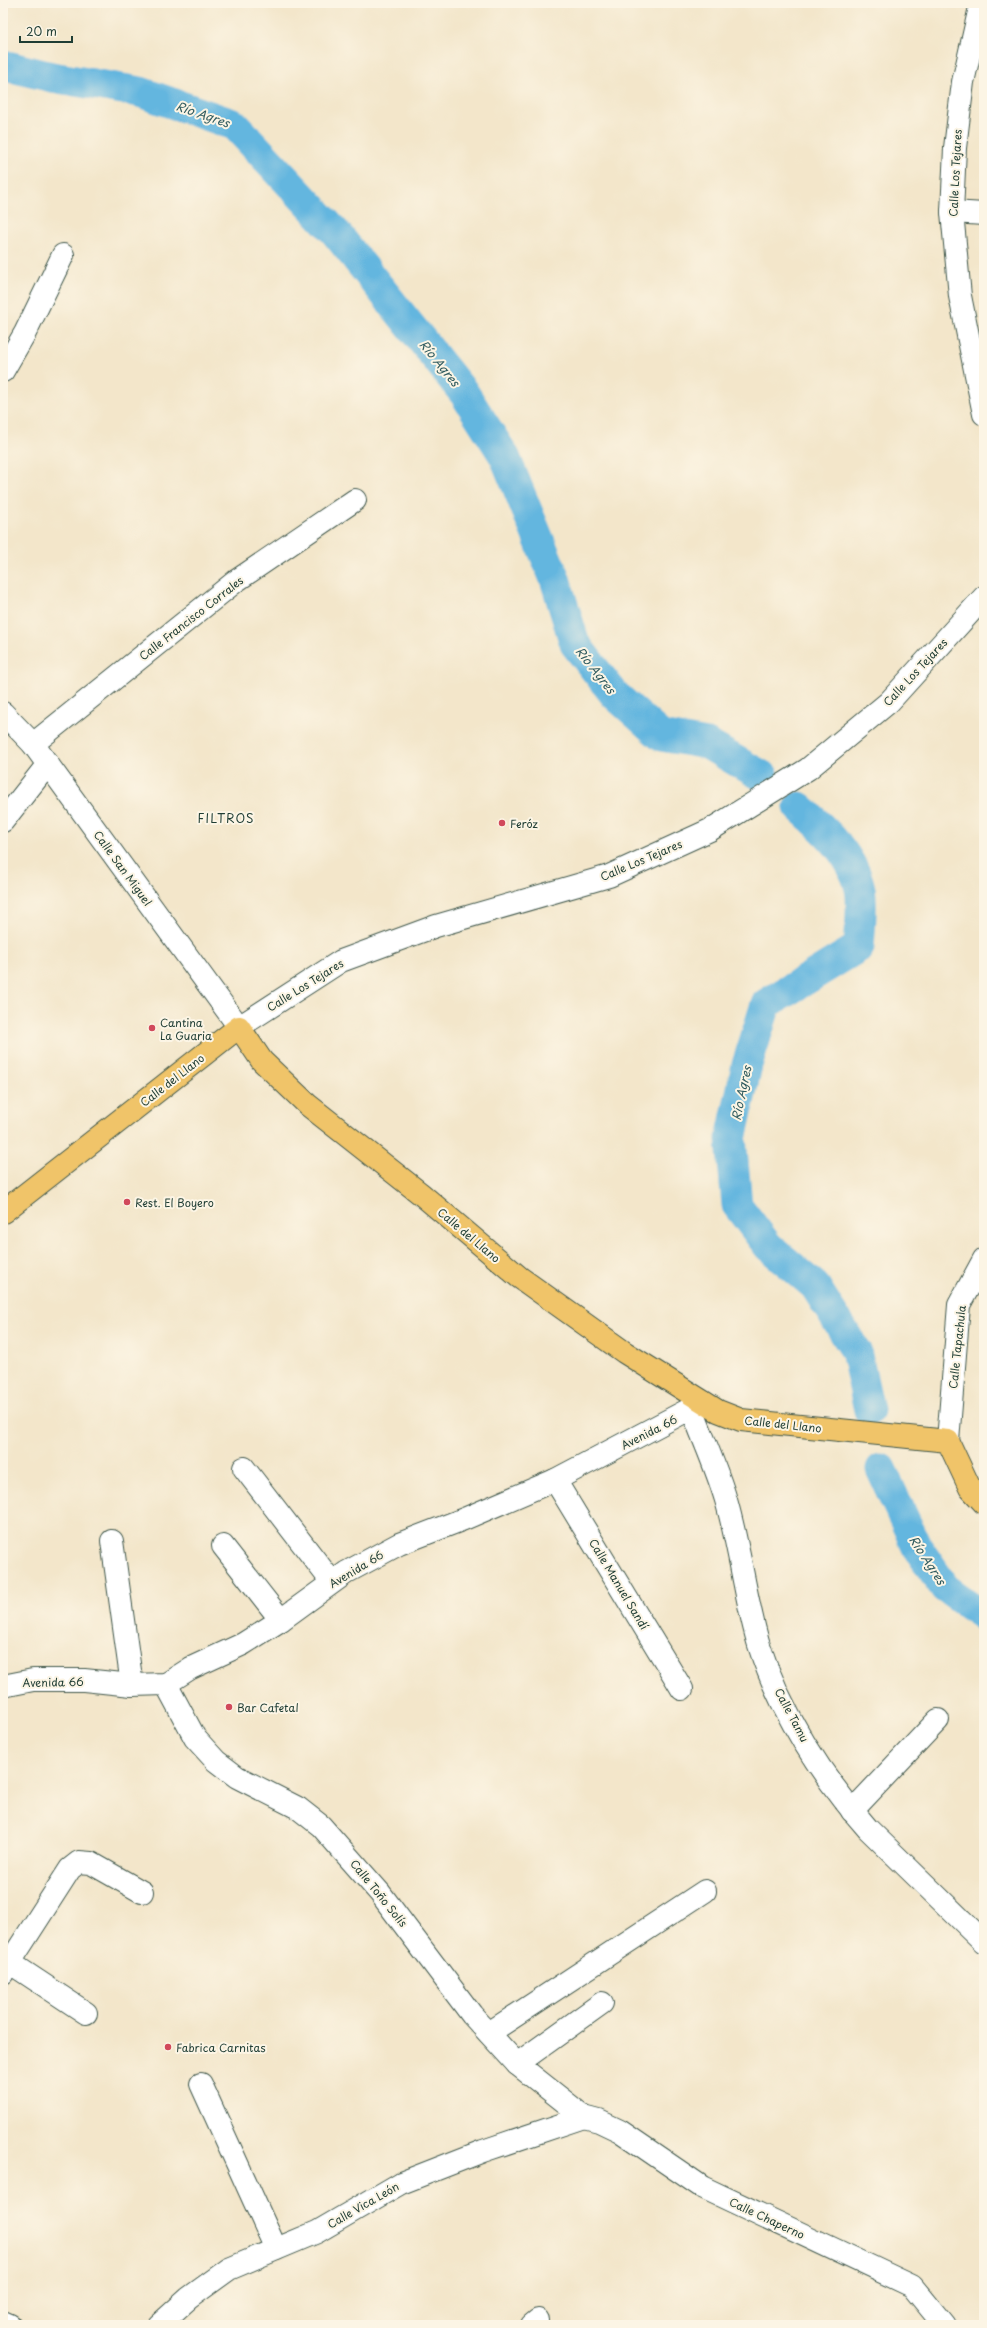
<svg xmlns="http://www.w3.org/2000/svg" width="987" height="2328" viewBox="0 0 987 2328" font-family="'Playpen Sans',sans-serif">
<rect width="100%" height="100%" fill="#fcf5e5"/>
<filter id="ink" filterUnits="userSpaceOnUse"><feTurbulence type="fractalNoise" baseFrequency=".025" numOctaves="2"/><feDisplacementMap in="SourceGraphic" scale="8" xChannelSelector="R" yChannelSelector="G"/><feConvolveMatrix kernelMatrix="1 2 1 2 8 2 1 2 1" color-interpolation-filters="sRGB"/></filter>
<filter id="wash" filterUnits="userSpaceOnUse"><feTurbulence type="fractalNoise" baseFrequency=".012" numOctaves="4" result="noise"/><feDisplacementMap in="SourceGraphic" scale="16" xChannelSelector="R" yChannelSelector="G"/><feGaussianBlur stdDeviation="0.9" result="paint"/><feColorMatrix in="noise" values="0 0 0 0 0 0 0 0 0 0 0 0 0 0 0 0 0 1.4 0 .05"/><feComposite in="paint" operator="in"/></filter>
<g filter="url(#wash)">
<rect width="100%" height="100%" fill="#f3e6ca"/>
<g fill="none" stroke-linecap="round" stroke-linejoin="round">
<!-- river -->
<g stroke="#64b6df" stroke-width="31">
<path d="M3 65 52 77 140 92 235 125 336 233 464 393 505 457 555 579 575 644 615 695 661 736 707 744 764 777"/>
<path d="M799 807C823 828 853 855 860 889 863 902 860 932 859 947L766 1004 747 1065 731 1139 737 1205 768 1246 815 1286 856 1351 869 1410"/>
<path d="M881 1469 917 1547 945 1588 984 1616"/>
</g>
</g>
</g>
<g filter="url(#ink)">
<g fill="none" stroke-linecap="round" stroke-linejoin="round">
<defs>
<g id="minor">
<path d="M981 3 963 82 955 148 952 212 960 296 984 414"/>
<path d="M952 212 984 214"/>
<path d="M3 371 25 333 63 255"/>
<path d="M3 713 33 744 239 1027 341 961 436 926 609 876 710 830 808 769 889 702 984 597"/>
<path d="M33 744 236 581 355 500"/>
<path d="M3 821 48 764"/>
<path d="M692 1409C703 1439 717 1469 726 1500 740 1548 745 1598 759 1645 780 1712 822 1777 868 1829L984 1942"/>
<path d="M948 1441 959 1305 984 1259"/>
<path d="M244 1468 332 1582"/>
<path d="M555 1480 682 1689"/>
<path d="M112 1541 132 1685"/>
<path d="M223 1546 281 1620"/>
<path d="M166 1684 195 1738 216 1761 237 1777 298 1808 321 1826 380 1893 472 2015 517 2064 584 2117 599 2121 620 2131 702 2187 912 2286 944 2325"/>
<path d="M3 1686 33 1680H84L132 1685 166 1684 191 1668 243 1644 281 1620 347 1572 399 1544 464 1519 555 1480 703 1402"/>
<path d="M852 1811 938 1720"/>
<path d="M9 1962 86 2013"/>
<path d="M3 1973 70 1869 79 1862 91 1863 142 1892"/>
<path d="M489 2033 705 1891"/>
<path d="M517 2064 602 2003"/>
<path d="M201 2084 276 2249"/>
<path d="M3 2322 10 2325"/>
<path d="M159 2325 189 2298 229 2269 317 2232 401 2183 483 2151 584 2117"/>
<path d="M532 2325 538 2320"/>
</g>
<path id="major" d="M3 1212 239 1027 262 1061 308 1105 421 1194 519 1277 624 1352 718 1411 741 1420 948 1441 970 1488 984 1503"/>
</defs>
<!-- minor casing -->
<use href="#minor" stroke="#3f564a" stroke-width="24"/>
<!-- major casing -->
<use href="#major" stroke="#3f564a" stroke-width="24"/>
<!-- minor -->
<use href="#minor" stroke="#fff" stroke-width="22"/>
<!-- major -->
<use href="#major" stroke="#f0c469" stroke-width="22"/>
</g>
</g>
<!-- markers -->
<g fill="#d1495b" stroke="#fcf5e5" stroke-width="1.5">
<circle cx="502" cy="823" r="4"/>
<circle cx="152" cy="1028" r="4"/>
<circle cx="127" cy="1202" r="4"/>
<circle cx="229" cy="1707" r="4"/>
<circle cx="168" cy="2047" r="4"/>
</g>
<g text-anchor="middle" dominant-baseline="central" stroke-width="4" stroke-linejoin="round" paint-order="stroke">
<!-- street labels -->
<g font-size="11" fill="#1f3d34" stroke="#fcf5e5">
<text transform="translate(955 173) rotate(-87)">Calle Los Tejares</text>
<text transform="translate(191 618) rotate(-38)">Calle Francisco Corrales</text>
<text transform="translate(915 672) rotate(-47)">Calle Los Tejares</text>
<text transform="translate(641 860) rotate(-23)">Calle Los Tejares</text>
<text transform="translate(123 868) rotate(54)">Calle San Miguel</text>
<text transform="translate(305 985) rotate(-32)">Calle Los Tejares</text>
<text transform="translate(172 1080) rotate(-38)">Calle del Llano</text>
<text transform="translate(469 1235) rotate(40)">Calle del Llano</text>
<text transform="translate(957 1347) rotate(-84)">Calle Tapachula</text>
<text transform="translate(783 1424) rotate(6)">Calle del Llano</text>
<text transform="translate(649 1432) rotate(-27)">Avenida 66</text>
<text transform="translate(356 1569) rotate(-31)">Avenida 66</text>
<text transform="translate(619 1584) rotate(59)">Calle Manuel Sandí</text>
<text transform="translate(53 1682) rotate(-1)">Avenida 66</text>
<text transform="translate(792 1715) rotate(62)">Calle Tamu</text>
<text transform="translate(379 1893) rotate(51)">Calle Toño Solís</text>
<text transform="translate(363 2205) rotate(-30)">Calle Vica León</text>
<text transform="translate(767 2218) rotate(25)">Calle Chaperno</text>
</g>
<!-- poi labels -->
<g font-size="11" fill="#1f3d34" stroke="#fcf5e5" text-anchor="start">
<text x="510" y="823">Feróz</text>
<text x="160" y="1022">Cantina<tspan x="160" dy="13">La Guaria</tspan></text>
<text x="135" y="1202">Rest. El Boyero</text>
<text x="237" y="1707">Bar Cafetal</text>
<text x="176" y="2047">Fabrica Carnitas</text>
</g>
<!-- water labels -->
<g font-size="12" font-style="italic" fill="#305b5f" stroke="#fcf5e5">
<text transform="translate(203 114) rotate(19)">Río Agres</text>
<text transform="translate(440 363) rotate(51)">Río Agres</text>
<text transform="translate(596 670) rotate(52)">Río Agres</text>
<text transform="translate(741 1093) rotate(-78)">Río Agres</text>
<text transform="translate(928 1560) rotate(57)">Río Agres</text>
</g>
<!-- neighbourhood labels -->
<g font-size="12" letter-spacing="1" fill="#1f3d34" stroke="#fcf5e5">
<text x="226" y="818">FILTROS</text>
</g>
</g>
<!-- margin -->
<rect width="987" height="2328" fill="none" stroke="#fcf5e5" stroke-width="16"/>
<!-- scale -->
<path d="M20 36v6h52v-6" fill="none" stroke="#1f3d34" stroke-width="2"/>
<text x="26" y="36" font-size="12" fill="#1f3d34" stroke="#fcf5e5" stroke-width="3" paint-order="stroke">20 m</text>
</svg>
